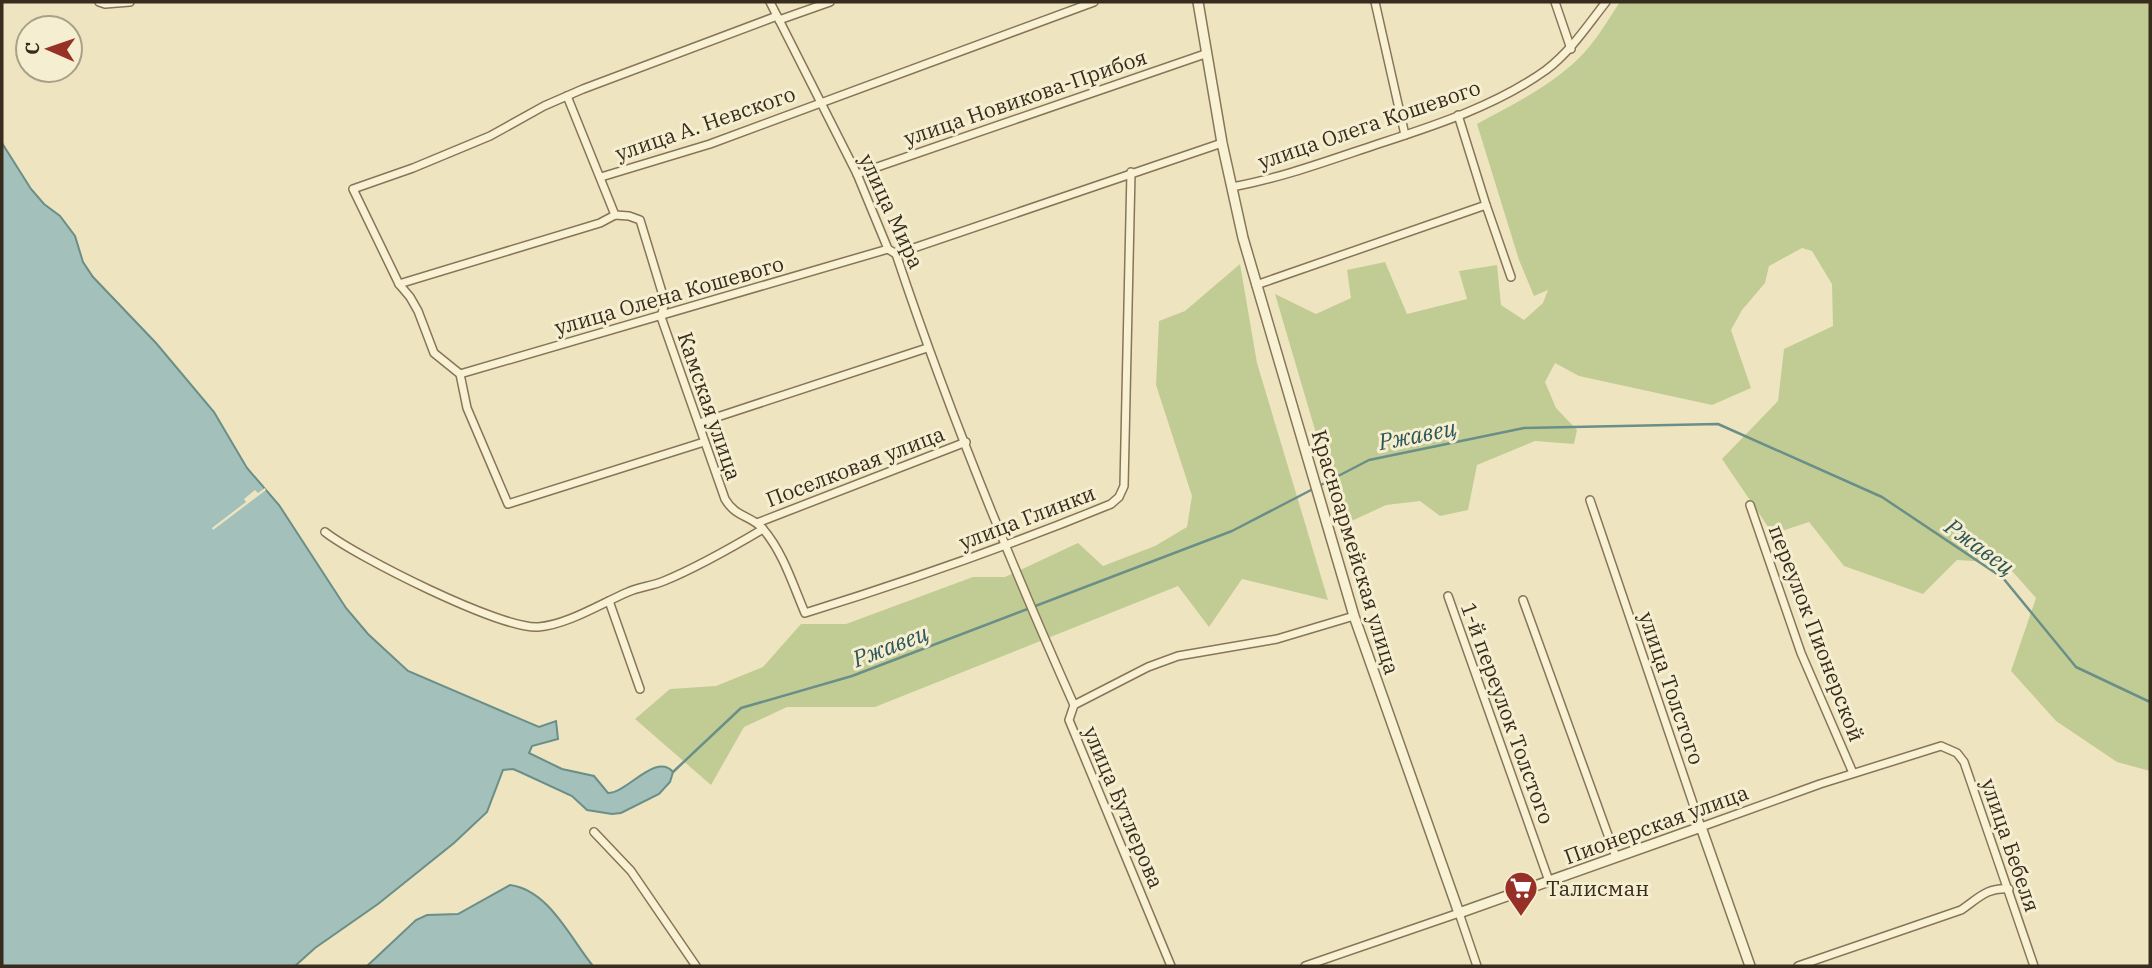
<svg xmlns="http://www.w3.org/2000/svg" width="2152" height="968" viewBox="0 0 2152 968" font-family="'IBM Plex Serif',serif">
<rect width="100%" height="100%" fill="#eee5c0"/>
<!-- green -->
<g fill="#c1cc94">
<path d="M1620 2H2150V771L2117 762 2056 721 2011 671 2036 598 2005 563 1957 560 1923 594 1844 566 1809 522 1773 534 1722 459 1778 401 1784 349 1833 326 1832 284 1812 251 1802 248 1769 266 1765 283 1742 310 1731 330 1751 388 1712 405 1579 376 1555 363 1545 382 1556 408 1577 430 1574 444 1535 441 1477 465 1468 510 1440 516 1420 501 1386 505 1343 525 1275 294 1316 314 1351 298 1347 270 1385 262 1407 314 1467 299 1459 271 1497 265 1501 305 1524 320 1543 303 1548 290 1534 296 1519 260 1477 124C1512 105 1549 87 1578 59 1595 43 1607 21 1620 2Z"/>
<path d="M1240 264 1257 363 1328 600 1242 579 1209 627 1178 586 875 707H787L744 727 711 785 635 719 670 689 716 686 763 667 801 624H846L973 577H1005L1078 543 1103 566 1155 546 1187 527 1192 496 1156 385 1159 321 1185 311Z"/>
</g>
<!-- water -->
<g fill="#a3c0ba" stroke="#6a8e88" stroke-width="2">
<path d="M2 143 31 189 44 204 60 216 75 236 83 262 93 277 156 343 214 412 247 468 279 505 346 608 368 634 408 671 539 727 556 721 558 739 532 746 529 753 562 769 594 776 608 793C627 793 656 752 673 772L670 782 659 794 621 813 612 814 587 810 572 796 520 772 513 769 503 770 487 812 454 843 378 904 315 948 295 966H2Z"/>
<path d="M510 885C549 890 570 938 593 966H367L416 920 427 915 458 914Z"/>
</g>
<!-- pier -->
<path fill="#eee5c0" d="M265 488 266 490 213 530 212 528 246 502 244 499 255 490 258 493Z"/>
<g fill="none" stroke-linecap="round" stroke-linejoin="round">
<!-- stream -->
<g stroke="#6a8e88" stroke-width="2.5">
<path d="M1319 486 1369 460 1524 428 1718 424 1882 497 2003 578 2076 667 2150 702"/>
<path d="M673 772 741 708 852 676 1232 531 1313 489"/>
</g>
<defs>
<g id="minor">
<path d="M99 2 105 4 130 2"/>
<path d="M770 2 857 174 888 249 896 254C947 407 1008 557 1074 705L1069 720 1171 966"/>
<path d="M1375 2 1405 135"/>
<path d="M1555 2 1571 49"/>
<path d="M779 20 830 2"/>
<path d="M567 96 615 215 629 216 640 220 665 302 661 317 725 499C736 518 751 515 763 529 783 552 793 585 805 613 908 581 1011 545 1111 504L1119 497 1124 486 1131 172"/>
<path d="M857 174 1205 54"/>
<path d="M601 177 710 144 1094 2"/>
<path d="M1232 187C1281 178 1327 161 1375 145 1433 126 1496 106 1546 70 1571 51 1587 26 1606 2"/>
<path d="M1486 205 1511 277"/>
<path d="M896 254 1222 143"/>
<path d="M399 284 600 223 615 215"/>
<path d="M1256 285 1486 205 1458 115"/>
<path d="M460 374 888 249"/>
<path d="M699 423 927 348"/>
<path d="M704 442 508 504 467 408 460 374 434 353 418 311 410 297 399 284 353 189 413 168 490 136 544 106 583 89 777 16"/>
<path d="M1590 500 1701 827 1820 784 1941 746 1957 753 1964 762 2034 966"/>
<path d="M1750 505 1801 653 1853 773"/>
<path d="M757 523 966 442"/>
<path d="M325 532C357 557 500 629 538 627 567 625 602 603 628 592 639 587 652 586 664 581 698 567 731 548 763 529"/>
<path d="M1448 596 1549 881"/>
<path d="M1523 600 1616 857"/>
<path d="M609 601 640 689"/>
<path d="M1074 705 1148 667 1178 656 1277 639 1354 616"/>
<path d="M594 832 631 871 696 966"/>
<path d="M1305 966 1459 913 1477 966"/>
<path d="M1798 966 1961 910C1978 899 1986 887 2009 889"/>
</g>
<path id="tertiary" d="M1198 2 1222 143 1243 238 1354 616 1459 913 1701 827 1750 966"/>
</defs>
<!-- minor casing -->
<use href="#minor" stroke="#877558" stroke-width="10"/>
<!-- tertiary casing -->
<use href="#tertiary" stroke="#877558" stroke-width="12"/>
<!-- minor -->
<use href="#minor" stroke="#f9f1d3" stroke-width="7"/>
<!-- tertiary -->
<use href="#tertiary" stroke="#f9f1d3" stroke-width="9"/>
</g>
<!-- icons -->
<defs>
<symbol id="supermarket-pin" viewBox="-11 -11 22 30"><path d="M0 17L-7.5 6A9.5 9.5 0 1 1 7.5 6Z" fill="#973027" stroke="#f6eed0"/><path d="M-6-5.5h2.5l.6 2H6L4.5 2H-2.5L-4.4-4H-6ZM-1.5 3.2a1.3 1.3 0 1 0 .1 0ZM3 3.2a1.3 1.3 0 1 0 .1 0Z" fill="#fff"/></symbol>
</defs>
<g fill-rule="evenodd">
<use href="#supermarket-pin" x="1502" y="869" width="38" height="52"/>
</g>
<g text-anchor="middle" dominant-baseline="central" stroke-width="6" stroke-linejoin="round" paint-order="stroke">
<!-- street labels -->
<g font-size="21" fill="#372c1d" stroke="#f6eed0">
<text transform="translate(1025 97) rotate(-19)">улица Новикова-Прибоя</text>
<text transform="translate(705 123) rotate(-19)">улица А. Невского</text>
<text transform="translate(1369 124) rotate(-19)">улица Олега Кошевого</text>
<text transform="translate(892 211) rotate(65)">улица Мира</text>
<text transform="translate(669 295) rotate(-16)">улица Олена Кошевого</text>
<text transform="translate(710 406) rotate(71)">Камская улица</text>
<text transform="translate(855 466) rotate(-21)">Поселковая улица</text>
<text transform="translate(1027 517) rotate(-21)">улица Глинки</text>
<text transform="translate(1356 552) rotate(73)">Красноармейская улица</text>
<text transform="translate(1817 633) rotate(69)">переулок Пионерской</text>
<text transform="translate(1672 688) rotate(71)">улица Толстого</text>
<text transform="translate(1508 713) rotate(70)">1-й переулок Толстого</text>
<text transform="translate(1124 807) rotate(67)">улица Бутлерова</text>
<text transform="translate(1656 824) rotate(-20)">Пионерская улица</text>
<text transform="translate(2011 845) rotate(71)">улица Бебеля</text>
</g>
<!-- poi labels -->
<g font-size="21" fill="#372c1d" stroke="#f6eed0" text-anchor="start">
<text x="1546" y="888">Талисман</text>
</g>
<!-- water labels -->
<g font-size="23" font-style="italic" fill="#2c5657" stroke="#f6eed0">
<text transform="translate(1417 434) rotate(-11)">Ржавец</text>
<text transform="translate(1980 546) rotate(36)">Ржавец</text>
<text transform="translate(890 645) rotate(-21)">Ржавец</text>
</g>
</g>
<!-- border -->
<rect width="2152" height="968" fill="none" stroke="#372c1d" stroke-width="7"/>
<!-- north arrow -->
<g transform="translate(49 49) rotate(272)"><circle r="33" fill="#f6eed0" stroke="#aaa088" stroke-width="2"/>
<path d="M0-5L12 26L0 18L-12 26Z" fill="#973027"/>
<text y="-10" font-size="19" font-weight="bold" text-anchor="middle" fill="#372c1d">С</text>
</g>
</svg>
